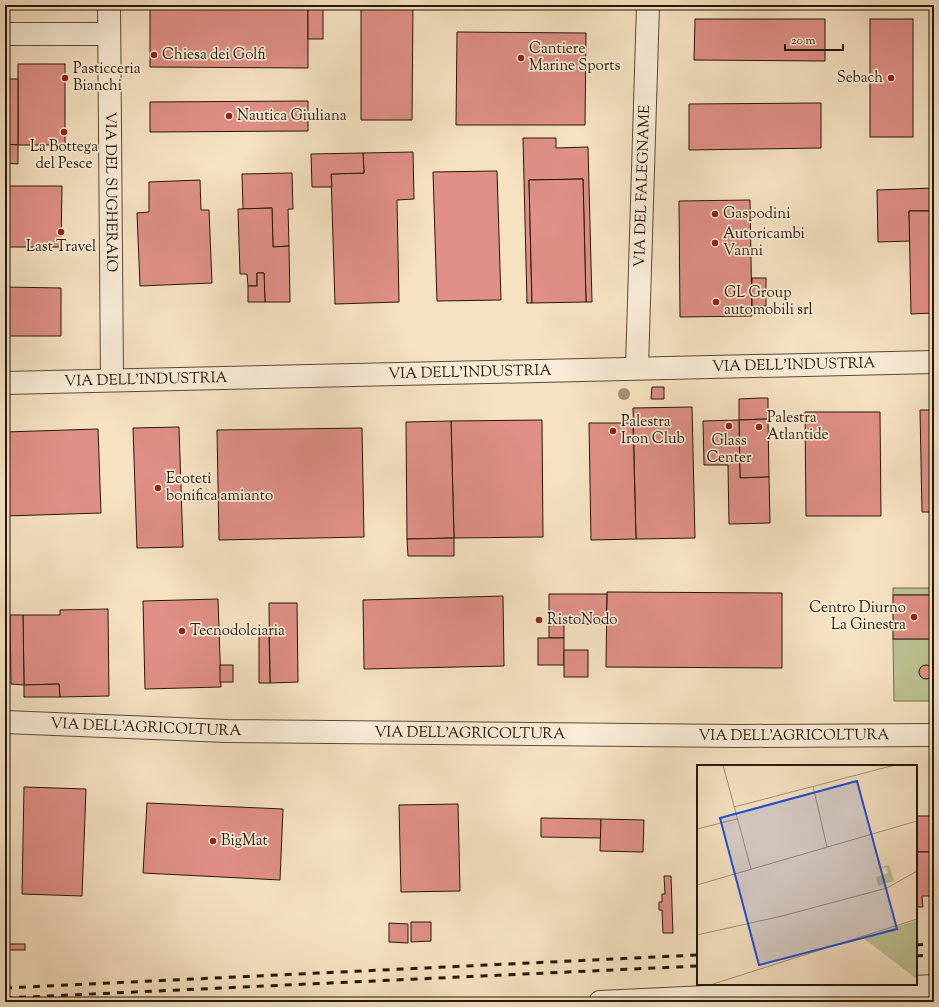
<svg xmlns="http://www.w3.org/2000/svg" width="939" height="1007" viewBox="0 0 939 1007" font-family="'Sorts Mill Goudy',serif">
<rect width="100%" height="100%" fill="#f6e2c2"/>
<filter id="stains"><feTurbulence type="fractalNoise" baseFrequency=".005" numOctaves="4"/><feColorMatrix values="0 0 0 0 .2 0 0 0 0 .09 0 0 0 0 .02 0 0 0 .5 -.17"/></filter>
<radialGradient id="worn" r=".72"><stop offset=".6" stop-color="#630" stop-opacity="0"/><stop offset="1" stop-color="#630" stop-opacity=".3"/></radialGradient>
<!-- green -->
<g fill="#bdc393" stroke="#706e4f">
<rect x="893" y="588" width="41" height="7"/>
<path d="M893 639H934V701H894Z"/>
<path d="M934 997V1002H842Z"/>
</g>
<!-- building -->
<g fill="#e09087" stroke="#24190b">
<rect x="5" y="5" width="44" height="3"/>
<path d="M150 5 308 6V68L150 67Z"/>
<rect x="308" y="5" width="15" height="34"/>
<path d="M361 5H413L412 120H361Z"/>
<path d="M695 19H825V61L694 60Z"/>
<rect x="870" y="19" width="43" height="118"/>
<path d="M457 32 586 33 585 125H456Z"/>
<rect x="18" y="64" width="47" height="81"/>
<path d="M5 79H18V145L5 144Z"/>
<path d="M308 101V131L150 132V102Z"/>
<path d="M821 103V148L689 150V104Z"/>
<path d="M523 138H556V148L588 147 592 302H586L583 179 529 180 532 303H527Z"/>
<path d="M5 144 18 145V164L5 163Z"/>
<path d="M413 152 414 199 397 200 399 302 335 304 331 174 364 173 363 153Z"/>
<path d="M363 153 364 173 331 174 332 187H312L311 154Z"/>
<path d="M497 171 501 300 437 301 433 172Z"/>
<path d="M290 173H292L293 209H288L289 246 273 247 272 208 243 209 242 174Z"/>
<path d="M583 179 586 302 532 303 529 180Z"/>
<path d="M200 180 201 210H209L212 283 140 286 137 213 149 212V182Z"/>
<path d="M5 186H62L61 247H5Z"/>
<path d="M934 188V211H909L910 241 878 242 877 190Z"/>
<path d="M750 200 752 316 680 317 679 201Z"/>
<path d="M272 208 273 247 289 246 290 302H265L264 273H257V286H248L247 274H240L238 209Z"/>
<path d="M909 211H934V313L911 314Z"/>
<path d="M257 273H264L265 302H248V286H257Z"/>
<rect x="752" y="278" width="14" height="28"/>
<path d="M5 287 61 288V336H5Z"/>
<path d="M652 387H664V399H651Z"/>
<path d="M759 398H768V419L739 420V399Z"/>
<path d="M692 407 695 538 636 539 633 408Z"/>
<path d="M920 410H934V512H922Z"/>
<path d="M805 412H880L881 516H806Z"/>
<path d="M768 419 769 477 740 478 739 420Z"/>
<path d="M542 420 543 537 454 538 451 421Z"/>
<path d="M739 420 740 478 769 477 770 523 729 524 728 465H704L703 421Z"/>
<path d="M451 421 454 538 407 539 406 422Z"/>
<path d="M589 423H633L636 539 591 540Z"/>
<path d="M179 427 183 547 137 548 133 428Z"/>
<path d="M362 428 364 537 219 540 217 430Z"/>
<path d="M98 429 101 513 5 516V432Z"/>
<path d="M454 538V556H408L407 539Z"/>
<path d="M607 592 782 593V668L606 667Z"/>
<path d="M549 594H607L606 624H549Z"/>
<rect x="893" y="595" width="41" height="44"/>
<path d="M503 596 504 666 364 669 363 600Z"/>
<path d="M218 599 221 687 145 689 143 601Z"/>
<path d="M269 603H297L298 682 270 683Z"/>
<path d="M108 609 109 696 60 697 59 684 24 685 23 615H60V610Z"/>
<path d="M5 611 7 684H5Z"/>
<path d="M10 615H23L24 685 11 684Z"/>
<rect x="549" y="624" width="15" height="14"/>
<path d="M269 634 270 683H259V635Z"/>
<rect x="538" y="638" width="26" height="27"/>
<rect x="564" y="650" width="24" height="27"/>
<circle cx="926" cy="672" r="7"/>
<rect x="220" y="665" width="13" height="17"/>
<path d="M59 684 60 697H24V685Z"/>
<path d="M24 787 86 789 82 896 22 894Z"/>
<path d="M147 803 283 809 280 880 143 873Z"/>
<path d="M458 804 460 891 401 892 399 805Z"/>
<rect x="916" y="816" width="18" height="36"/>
<path d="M541 818 601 819V838L541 837Z"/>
<path d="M601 819 644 820 643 852 600 851Z"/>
<path d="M916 852H933L934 896H922L923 907H916Z"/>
<path d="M664 876H671L673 933H663L662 910H659V902H662V894H665Z"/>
<path d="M411 922H431V941L411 942Z"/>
<path d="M389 923 408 924V943L389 942Z"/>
<rect x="7" y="944" width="18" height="6"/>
</g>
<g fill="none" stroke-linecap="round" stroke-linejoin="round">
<defs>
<g id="minor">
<path id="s1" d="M109 5 112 380"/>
<path d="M5 34H109"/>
<path id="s2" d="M637 367 648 5"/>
<path id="s3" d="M5 383 934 362"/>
<path id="s4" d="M5 722 227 731 738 736 934 735"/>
<path d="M600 1002 934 986"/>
</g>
</defs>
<!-- minor casing -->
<use href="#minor" stroke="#584b39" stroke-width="24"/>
<!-- minor -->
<use href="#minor" stroke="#f9ecd7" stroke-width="22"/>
<!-- rail -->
<g stroke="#24190b" stroke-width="3" stroke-dasharray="7 7" stroke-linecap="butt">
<path d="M916 945 934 944"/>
<path d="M916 956 934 955"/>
<path d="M5 988 698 955"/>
<path d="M5 998 698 966"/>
</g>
</g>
<!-- trees -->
<circle fill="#a09478" cx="624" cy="394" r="6"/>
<!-- markers -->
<g fill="#8f2418" stroke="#f9ecd7" stroke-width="1.5">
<circle cx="154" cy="55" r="4"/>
<circle cx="521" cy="58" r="4"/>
<circle cx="65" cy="78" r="4"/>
<circle cx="891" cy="78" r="4"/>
<circle cx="229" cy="116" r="4"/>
<circle cx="64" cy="132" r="4"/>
<circle cx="715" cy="214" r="4"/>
<circle cx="61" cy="232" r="4"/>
<circle cx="715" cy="243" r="4"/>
<circle cx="716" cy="302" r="4"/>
<circle cx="729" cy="426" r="4"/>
<circle cx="759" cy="427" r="4"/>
<circle cx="613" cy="431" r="4"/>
<circle cx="158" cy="488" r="4"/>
<circle cx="914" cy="617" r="4"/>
<circle cx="539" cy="620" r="4"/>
<circle cx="182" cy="631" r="4"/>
<circle cx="213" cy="841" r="4"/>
</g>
<g text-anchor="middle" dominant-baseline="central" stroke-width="3.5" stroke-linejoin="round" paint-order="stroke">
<!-- poi labels -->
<g font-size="15" fill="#24190b" stroke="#f9ecd7" text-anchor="start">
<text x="529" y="49">Cantiere<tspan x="529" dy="17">Marine Sports</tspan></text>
<text x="162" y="55">Chiesa dei Golfi</text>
<text x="73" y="69">Pasticceria<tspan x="73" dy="17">Bianchi</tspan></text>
<text x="883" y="78" text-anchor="end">Sebach</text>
<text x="237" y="116">Nautica Giuliana</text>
<text x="64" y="147" text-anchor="middle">La Bottega<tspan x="64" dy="17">del Pesce</tspan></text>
<text x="723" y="214">Gaspodini</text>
<text x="723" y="234">Autoricambi<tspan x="723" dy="17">Vanni</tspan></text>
<text x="61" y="247" text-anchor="middle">Last Travel</text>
<text x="724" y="293">GL Group<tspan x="724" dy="17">automobili srl</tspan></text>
<text x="767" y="418">Palestra<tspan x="767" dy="17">Atlantide</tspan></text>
<text x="621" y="422">Palestra<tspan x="621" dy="17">Iron Club</tspan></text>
<text x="729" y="441" text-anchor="middle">Glass<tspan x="729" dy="17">Center</tspan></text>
<text x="166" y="479">Ecoteti<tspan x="166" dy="17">bonifica amianto</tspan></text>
<text x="906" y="608" text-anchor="end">Centro Diurno<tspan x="906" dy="17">La Ginestra</tspan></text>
<text x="547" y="620">RistoNodo</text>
<text x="190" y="631">Tecnodolciaria</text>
<text x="221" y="841">BigMat</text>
</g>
<!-- street labels -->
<g font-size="15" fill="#24190b" stroke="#f9ecd7">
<text stroke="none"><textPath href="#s2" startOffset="181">VIA DEL FALEGNAME</textPath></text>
<text stroke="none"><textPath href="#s1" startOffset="187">VIA DEL SUGHERAIO</textPath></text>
<text stroke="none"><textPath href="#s3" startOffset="789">VIA DELL'INDUSTRIA</textPath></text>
<text stroke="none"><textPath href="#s3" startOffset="465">VIA DELL'INDUSTRIA</textPath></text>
<text stroke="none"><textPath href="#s3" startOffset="141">VIA DELL'INDUSTRIA</textPath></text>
<text stroke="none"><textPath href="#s4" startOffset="141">VIA DELL'AGRICOLTURA</textPath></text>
<text stroke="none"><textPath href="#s4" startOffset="465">VIA DELL'AGRICOLTURA</textPath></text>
<text stroke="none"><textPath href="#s4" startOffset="789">VIA DELL'AGRICOLTURA</textPath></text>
</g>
</g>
<!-- overview -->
<g transform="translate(697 765)">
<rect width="220" height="220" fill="#f6e2c2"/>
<path d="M192 100 197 116 181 121 179 112 191 108 189 102 177 104ZM220 155V214L166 173Z" fill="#bdc393"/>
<path fill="none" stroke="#a29279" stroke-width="1" d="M26 0 54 104M116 21 130 82M37 42 198 0M0 64 40 54M0 120 220 56M0 170 85 151 190 123 220 106M13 220 220 154"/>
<path fill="#1d4ed8" fill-opacity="0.15" stroke="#1d4ed8" stroke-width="2" d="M160 16 200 164 62 200 23 53Z"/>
<rect width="220" height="220" fill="none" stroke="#24190b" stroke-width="2"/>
</g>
<!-- margin -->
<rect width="939" height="1007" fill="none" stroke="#f6e2c2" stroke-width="20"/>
<rect x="6" y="6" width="927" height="995" fill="none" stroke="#24190b" stroke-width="2"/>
<rect x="10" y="10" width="919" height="987" fill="none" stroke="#24190b"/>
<!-- scale -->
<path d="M785 44v6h58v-6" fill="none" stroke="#24190b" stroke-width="2"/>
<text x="791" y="44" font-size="12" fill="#24190b" stroke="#f9ecd7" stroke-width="3" paint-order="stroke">20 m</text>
<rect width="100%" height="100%" filter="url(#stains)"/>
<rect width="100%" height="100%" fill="url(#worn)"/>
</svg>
